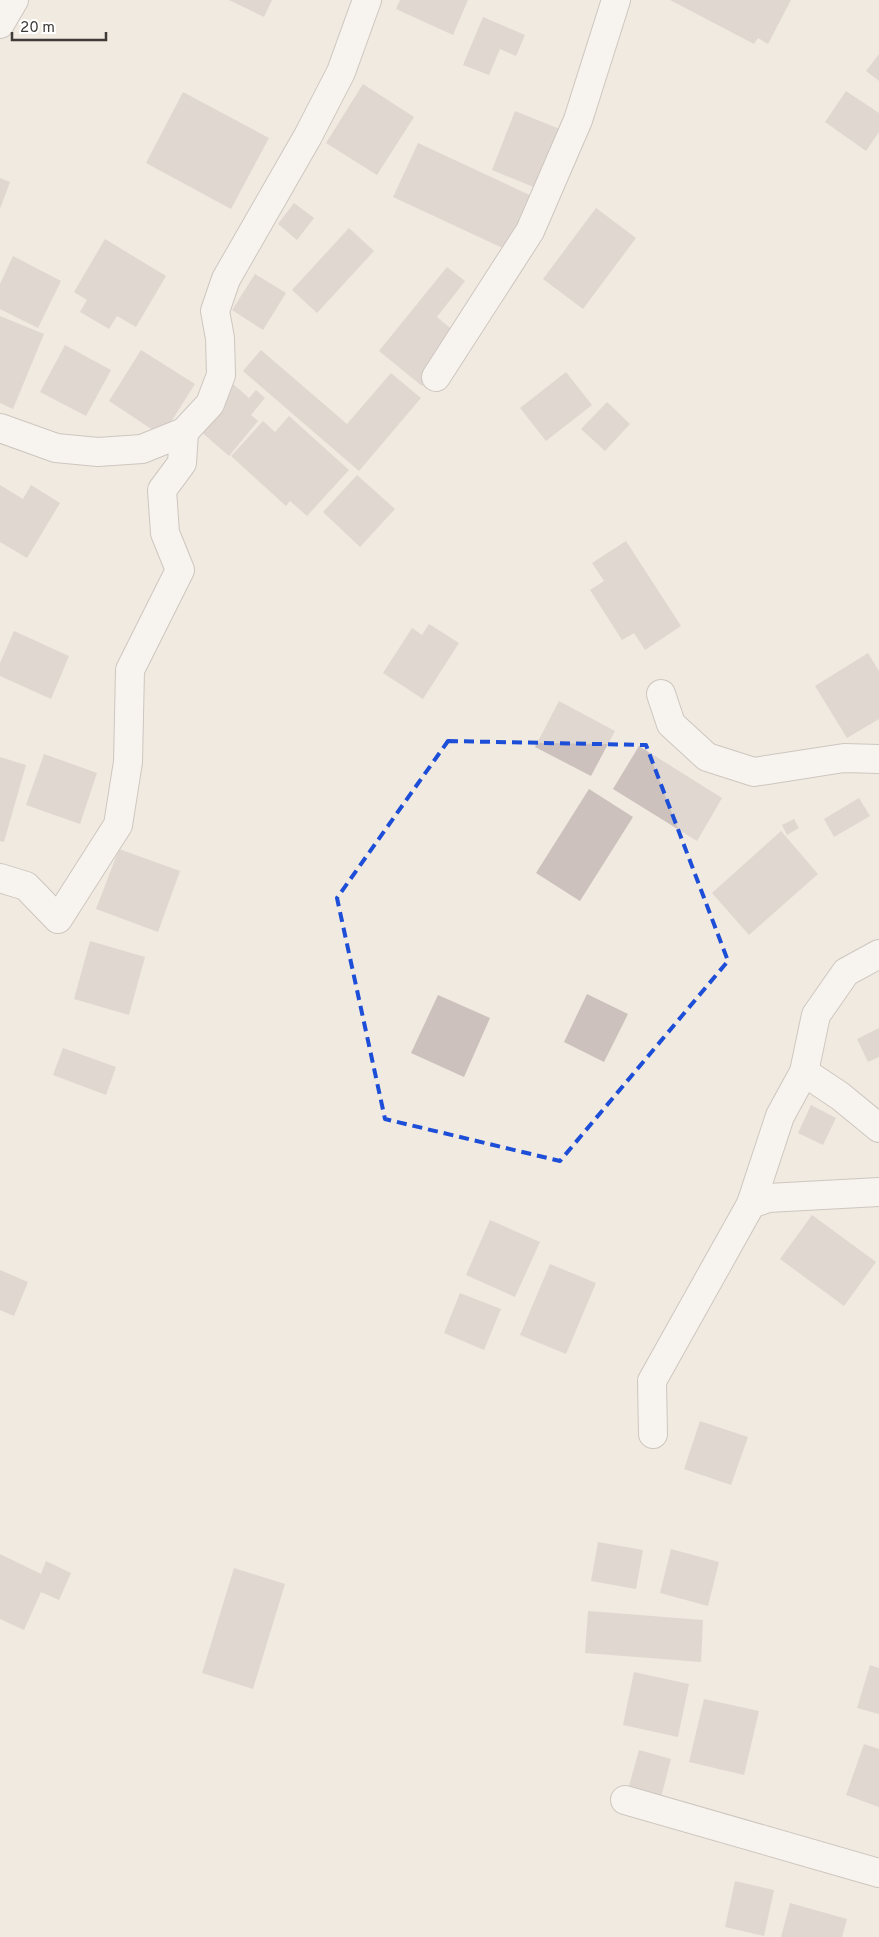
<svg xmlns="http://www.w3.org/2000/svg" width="879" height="1937" viewBox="0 0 879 1937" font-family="Overpass,sans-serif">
<rect width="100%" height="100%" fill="#f1eae1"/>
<!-- building -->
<g fill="#ccc1bc">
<path d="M229 0H272L264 17Z"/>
<path d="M400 0H468L453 35 396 9Z"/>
<path d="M670 0H791L768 44 758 38 754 44Z"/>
<path d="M483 17 525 35 516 56 500 49 489 75 463 65Z"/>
<path d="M879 54V81L866 71Z"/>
<path d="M363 84 414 117 377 175 326 143Z"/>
<path d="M846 91 879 113V132L866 151 825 122Z"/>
<path d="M183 92 269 138 231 209 146 163Z"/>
<path d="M515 111 567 132 543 191 492 170Z"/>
<path d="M418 143 534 197 509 251 393 197Z"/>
<path d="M0 178 10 182 0 209Z"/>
<path d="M294 203 314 218 297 240 278 224Z"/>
<path d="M596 208 636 238 583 309 543 279Z"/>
<path d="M349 228 374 251 317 313 292 290Z"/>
<path d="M105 239 166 276 136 327 117 316 109 329 80 312 87 300 74 292Z"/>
<path d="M13 256 61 281 38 328 0 309V284Z"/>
<path d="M447 267 465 281 437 317 461 337 422 386 379 351Z"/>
<path d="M255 274 286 293 263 330 232 310Z"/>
<path d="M0 316 44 334 13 409 0 403Z"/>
<path d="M65 345 111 370 86 416 40 392Z"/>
<path d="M141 350 195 384 162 436 109 401Z"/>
<path d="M261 350 347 424 391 373 421 398 359 471 243 371Z"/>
<path d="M566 372 592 405 546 441 520 408Z"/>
<path d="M233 384 249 398 256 390 265 398 251 415 258 421 229 456 199 430 218 401Z"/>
<path d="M607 402 630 424 605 451 581 429Z"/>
<path d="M289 416 349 470 307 516 290 501 286 506 231 456 263 421 275 432Z"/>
<path d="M357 475 395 509 360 547 323 512Z"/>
<path d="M0 485 23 499 31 485 60 503 27 558 0 542Z"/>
<path d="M626 541 681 626 645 650 634 633 622 640 590 590 604 581 592 563Z"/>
<path d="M429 624 459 643 423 699 383 673 412 628 422 635Z"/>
<path d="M14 631 69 656 51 699 0 676V663Z"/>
<path d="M868 653 879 671V719L847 738 815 686Z"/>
<path d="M559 701 615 731 591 776 535 747Z"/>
<path d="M639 746 722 798 697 841 613 789Z"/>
<path d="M44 754 97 773 80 824 26 805Z"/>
<path d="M0 757 26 765 4 842 0 841Z"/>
<path d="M589 789 633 817 580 901 536 873Z"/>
<path d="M859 798 870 816 834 837 824 819Z"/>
<path d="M794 819 799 828 787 835 782 825Z"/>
<path d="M781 831 818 874 749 935 712 893Z"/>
<path d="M119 849 180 871 158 932 96 909Z"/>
<path d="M90 941 145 957 129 1015 74 999Z"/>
<path d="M587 994 628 1014 604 1062 564 1042Z"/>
<path d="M438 995 490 1018 464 1077 411 1053Z"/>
<path d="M879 1028V1057L868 1062 857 1039Z"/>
<path d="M63 1048 116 1067 106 1095 53 1075Z"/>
<path d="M811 1105 836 1118 823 1145 798 1133Z"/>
<path d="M812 1215 876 1262 844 1306 780 1259Z"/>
<path d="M490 1220 540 1242 515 1297 466 1275Z"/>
<path d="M550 1264 596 1283 566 1354 520 1335Z"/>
<path d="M0 1270 28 1282 14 1316 0 1310Z"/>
<path d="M460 1293 501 1309 484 1350 444 1333Z"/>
<path d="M700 1421 748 1437 731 1485 684 1469Z"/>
<path d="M598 1542 643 1550 636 1589 591 1581Z"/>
<path d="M671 1549 719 1562 708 1606 660 1593Z"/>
<path d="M0 1554 41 1574 46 1561 71 1573 59 1600 41 1592 24 1630 0 1619Z"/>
<path d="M234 1568 285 1584 253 1689 202 1673Z"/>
<path d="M588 1611 703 1620 701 1662 585 1653Z"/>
<path d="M870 1665 879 1668V1714L857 1708Z"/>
<path d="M634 1672 689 1684 678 1737 623 1725Z"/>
<path d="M704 1699 759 1711 744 1775 689 1762Z"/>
<path d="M864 1744 879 1749V1807L846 1795Z"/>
<path d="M639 1750 671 1759 658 1809 625 1800Z"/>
<path d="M735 1881 774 1890 764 1936 725 1927Z"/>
<path d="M790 1903 847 1919 842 1937H781Z"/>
</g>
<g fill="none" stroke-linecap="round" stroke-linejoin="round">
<defs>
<g id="street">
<path d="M0 24 14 0"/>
<path d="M436 377 530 231 578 120 616 0"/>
<path d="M0 428 56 448 98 452 142 449 184 432 210 404 221 375 220 338 215 311 226 279 308 136 341 72 367 0"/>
<path d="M661 694 671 724 707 757 754 772 844 758 879 759"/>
<path d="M0 878 26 886 58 919 118 825 128 762 130 670 180 570 165 533 162 490 182 463 184 432"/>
<path d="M804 1072 840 1096 879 1128"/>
<path d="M751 1204 780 1116 804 1072 816 1015 846 972 879 954"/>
<path d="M653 1434 652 1381 751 1204 768 1198 879 1192"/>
<path d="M625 1800 879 1873"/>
</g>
</defs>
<!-- street casing -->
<use href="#street" stroke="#a39d95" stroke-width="30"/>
<!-- street -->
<use href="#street" stroke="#fff" stroke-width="28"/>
</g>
<!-- marked area -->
<path d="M0 0H879V1937H0ZM448 741 646 745 728 961 560 1161 385 1119 337 898Z" fill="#f1eae1" fill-opacity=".55" fill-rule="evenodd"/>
<path fill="none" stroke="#1d4ed8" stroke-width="4" stroke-dasharray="10 6" stroke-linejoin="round" d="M448 741 646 745 728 961 560 1161 385 1119 337 898Z"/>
<!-- scale -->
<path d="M12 32v8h94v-8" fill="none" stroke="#3e3b38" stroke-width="2.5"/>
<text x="20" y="32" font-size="15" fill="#3e3b38" stroke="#ffffff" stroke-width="4" paint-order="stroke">20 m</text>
</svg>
